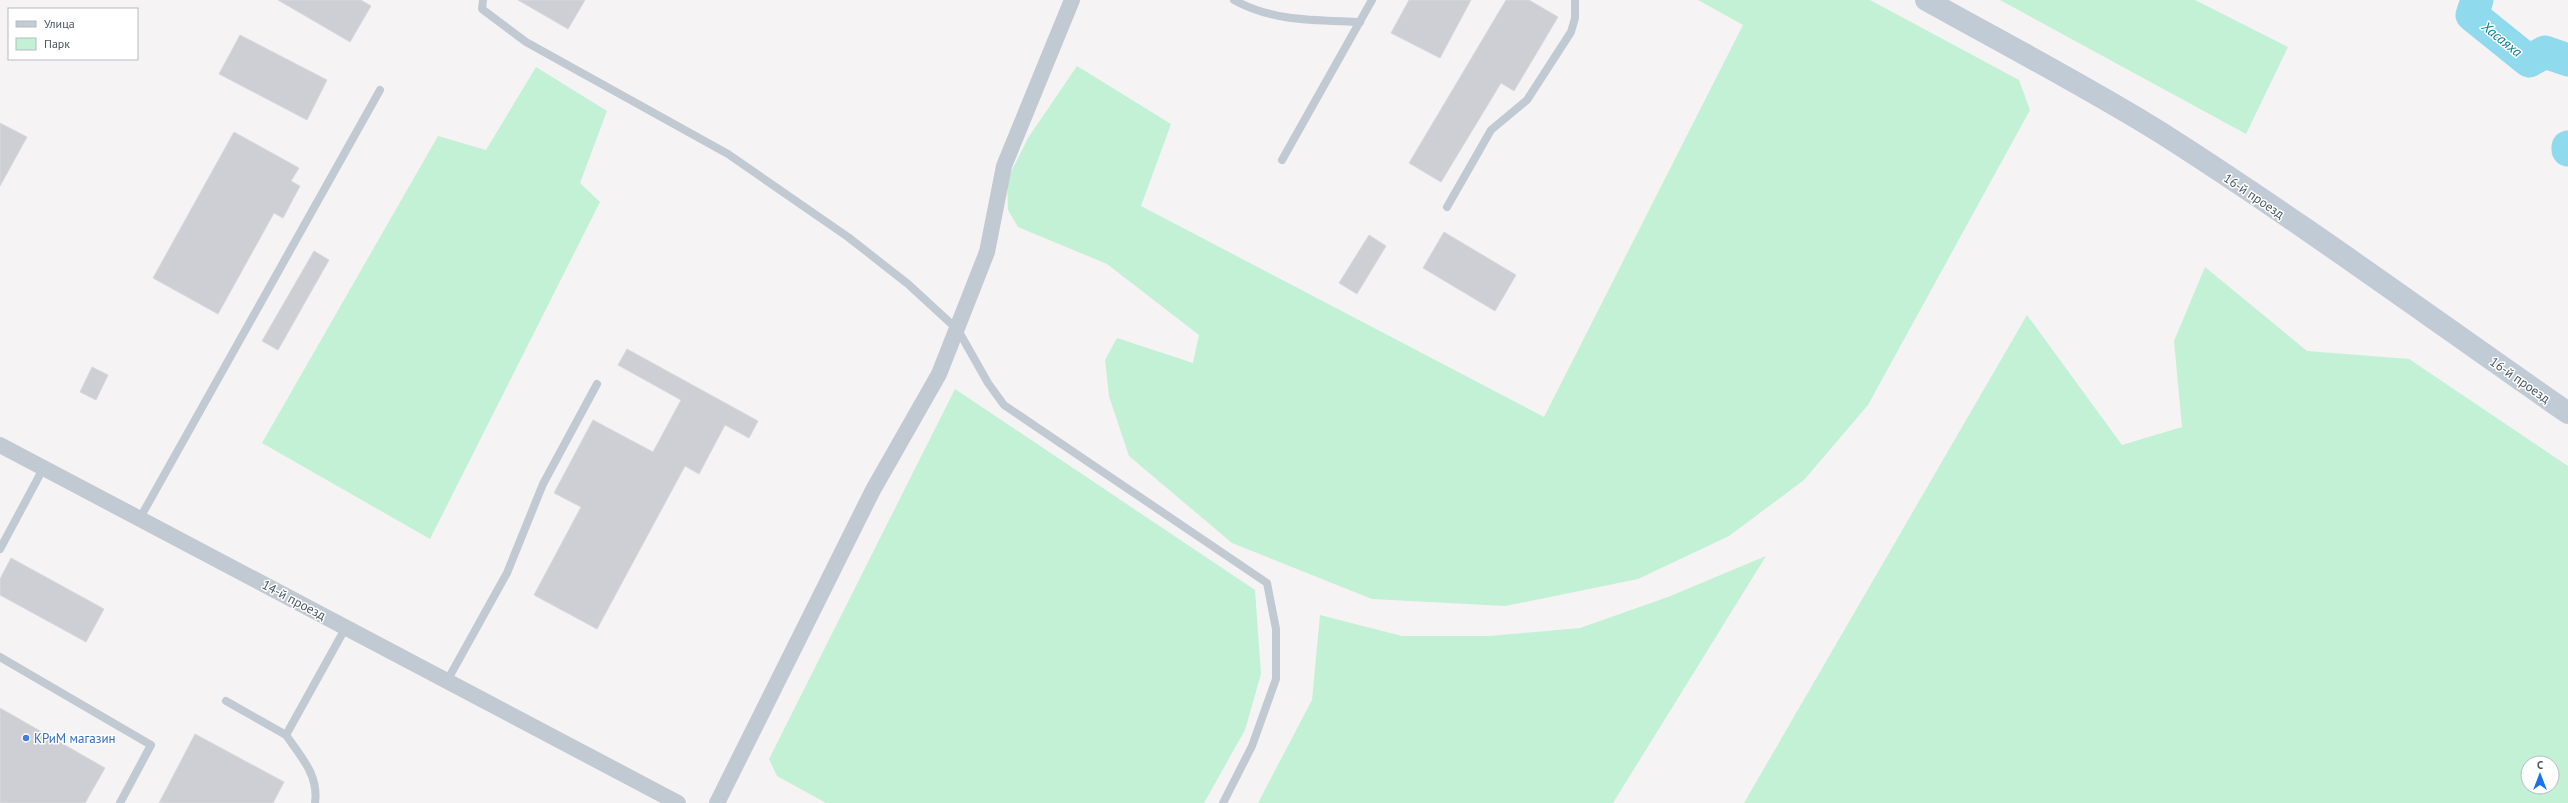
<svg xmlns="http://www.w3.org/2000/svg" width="2568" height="803" viewBox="0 0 2568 803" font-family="'PT Sans',sans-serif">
<rect width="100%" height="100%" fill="#f5f3f3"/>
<!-- green -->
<g fill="#c3f1d5" fill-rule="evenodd">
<path d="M1698 0H1870L2019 80 2030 110 1868 405 1804 480 1729 536 1638 579 1505 606 1372 599 1232 543 1129 456 1109 396 1105 360 1117 338 1193 363 1199 335 1107 264 1018 227 1008 210 1007 180 1028 138 1077 66 1171 124 1141 206 1544 417 1743 25Z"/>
<path d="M2000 0H2195L2288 47 2246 134Z"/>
<path d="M536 67 607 111 580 183 600 202 430 539 262 443 438 136 486 150Z"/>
<path d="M2205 267 2307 351 2409 359 2568 466V803H1744L2027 315 2122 445 2182 427 2174 341ZM2528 763H2552V787H2528Z"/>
<path d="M955 389 1255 590 1261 674 1245 730 1204 803H826L777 776 769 759Z"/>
<path d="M1766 556 1613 803H1258L1312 700 1320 615 1402 636H1490L1580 628 1668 597Z"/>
</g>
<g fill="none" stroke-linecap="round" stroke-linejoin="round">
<!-- river -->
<g stroke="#90daee" stroke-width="33">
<path d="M2477 0 2472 15 2529 61 2545 52 2568 60"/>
<path d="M2568 147V150"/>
</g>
</g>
<!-- building -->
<g fill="#cdcfd5" stroke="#d7d9de">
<path d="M278 0H361L371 6 350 42Z"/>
<path d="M518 0H585L568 29Z"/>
<path d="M1409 0H1471L1440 58 1391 33Z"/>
<path d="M1506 0H1529L1558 17 1514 91 1501 83 1441 182 1409 163Z"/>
<path d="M240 35 327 80 307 120 219 74Z"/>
<path d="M0 123 27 137 0 186Z"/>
<path d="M234 132 299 168 291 181 300 186 283 218 274 213 218 314 153 278Z"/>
<path d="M1444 232 1516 275 1495 311 1423 268Z"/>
<path d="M1369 235 1386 246 1357 294 1339 283Z"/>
<path d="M314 251 329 260 278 350 262 341Z"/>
<path d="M627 349 758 421 749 438 725 425 699 474 685 466 597 629 534 595 581 507 554 493 593 420 653 452 681 400 618 365Z"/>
<path d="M92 367 108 375 96 400 80 392Z"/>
<path d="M11 558 104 609 86 642 0 595V579Z"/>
<path d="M0 708 105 768 85 803H0Z"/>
<path d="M195 734 284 782 273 803H159Z"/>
</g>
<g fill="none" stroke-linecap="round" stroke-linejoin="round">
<!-- lane -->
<g stroke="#c1cad2" stroke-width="8">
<path d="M483 0 482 9 526 42 728 154 848 237 908 284 958 330 988 383 1004 405 1267 583 1276 629V679L1252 746 1223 803"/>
<path d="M1234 0C1273 22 1317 20 1360 22"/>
<path d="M1282 160 1372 0"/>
<path d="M1447 207 1491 130 1527 100 1571 32 1575 18V0"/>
<path d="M140 518 380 90"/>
<path d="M0 549 44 467"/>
<path d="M0 657 151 745 120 803"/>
<path d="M447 681 507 573 543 484 597 384"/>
<path d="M226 701 286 735"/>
<path d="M315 803C319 775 301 757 286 735L346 627"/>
</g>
<!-- street -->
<g stroke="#c1cad2" stroke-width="16">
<path d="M0 445 678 803"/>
<path d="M717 803 873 490 939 374 987 252 1004 166 1072 0"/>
</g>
<!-- secondary -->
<path stroke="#c1cbd6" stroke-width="22" d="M1926 0C2005 44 2086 86 2163 134 2301 222 2434 320 2568 413"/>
</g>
<!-- markers -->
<circle fill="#3f7fe0" stroke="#fff" stroke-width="1.5" cx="26" cy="738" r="4"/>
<g text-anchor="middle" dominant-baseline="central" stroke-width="3" stroke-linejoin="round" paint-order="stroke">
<!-- street labels -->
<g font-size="13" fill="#4a5661" stroke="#fff">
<text transform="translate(2254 196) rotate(34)">16-й проезд</text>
<text transform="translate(2520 380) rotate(35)">16-й проезд</text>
<text transform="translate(294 600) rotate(28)">14-й проезд</text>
</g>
<!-- shop labels -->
<g font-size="13" fill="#366cbe" stroke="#fff" text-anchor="start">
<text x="34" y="738">КРиМ магазин</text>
</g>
<!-- water labels -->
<g font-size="14" font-style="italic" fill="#0c7c9b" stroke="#fff">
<text transform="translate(2502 39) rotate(39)">Хасаяха</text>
</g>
</g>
<!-- legend -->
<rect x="8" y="8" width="130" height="52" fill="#ffffff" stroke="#b7bbc0"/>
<rect x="16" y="21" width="20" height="6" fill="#c1cbd6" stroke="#b7bbc0"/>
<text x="44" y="28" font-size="12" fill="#4a5661">Улица</text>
<rect x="16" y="38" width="20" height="12" fill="#c3f1d5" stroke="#b7bbc0"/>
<text x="44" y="48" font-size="12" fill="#4a5661">Парк</text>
<!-- north arrow -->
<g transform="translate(2540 775)"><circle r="19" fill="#ffffff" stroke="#b7bbc0"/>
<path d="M0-3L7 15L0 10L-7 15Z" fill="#1a73e8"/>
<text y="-6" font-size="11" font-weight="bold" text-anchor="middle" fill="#4a5661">С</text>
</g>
</svg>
